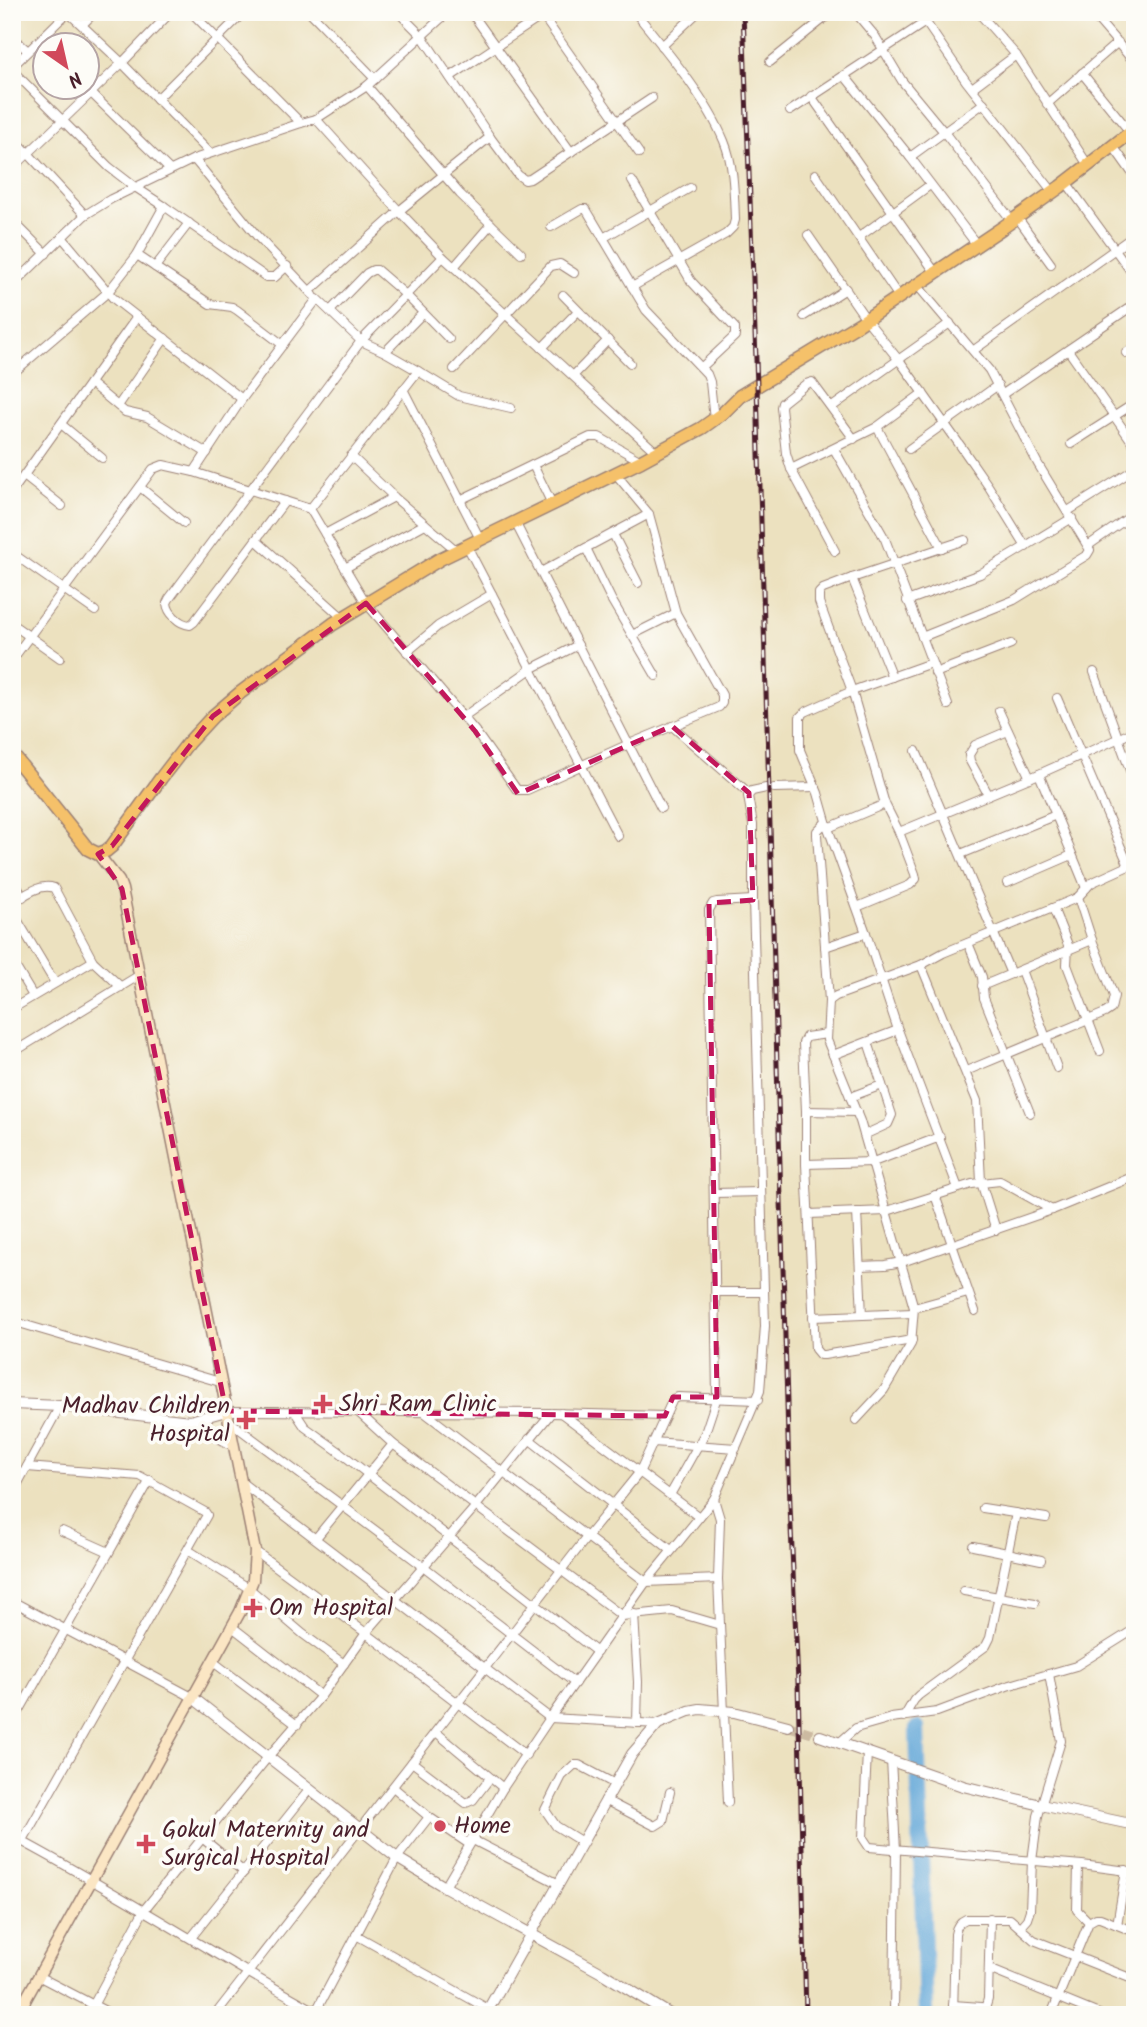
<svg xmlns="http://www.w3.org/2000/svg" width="1147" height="2027" viewBox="0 0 1147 2027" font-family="Kalam,sans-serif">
<rect width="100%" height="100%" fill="#fdfcf7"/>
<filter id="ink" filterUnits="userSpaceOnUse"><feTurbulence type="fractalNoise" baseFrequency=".0143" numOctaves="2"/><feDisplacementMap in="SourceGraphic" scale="14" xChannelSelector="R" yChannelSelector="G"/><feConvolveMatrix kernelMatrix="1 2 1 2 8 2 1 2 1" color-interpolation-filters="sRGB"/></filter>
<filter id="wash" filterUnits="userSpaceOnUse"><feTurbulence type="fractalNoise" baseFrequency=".00686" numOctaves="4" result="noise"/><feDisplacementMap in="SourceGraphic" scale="28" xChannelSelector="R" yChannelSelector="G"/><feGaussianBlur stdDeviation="1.57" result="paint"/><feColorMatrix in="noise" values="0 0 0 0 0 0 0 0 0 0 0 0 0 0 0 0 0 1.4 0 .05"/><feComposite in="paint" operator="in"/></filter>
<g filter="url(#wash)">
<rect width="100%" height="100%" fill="#ece1bf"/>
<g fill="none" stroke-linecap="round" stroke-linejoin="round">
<!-- river -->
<path stroke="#63a7d8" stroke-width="16" d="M917 1728 926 2015"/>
</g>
</g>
<g filter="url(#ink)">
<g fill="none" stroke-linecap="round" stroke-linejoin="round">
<!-- tertiary-tunnel -->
<path stroke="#ccbaa1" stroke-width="10" stroke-dasharray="10 5" stroke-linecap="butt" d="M788 1726 820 1736"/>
<defs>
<g id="minor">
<path d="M191 12 301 123"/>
<path d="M310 12 375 79"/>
<path d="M398 12 422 36 490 137 518 175 525 180 530 179 652 98"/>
<path d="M471 12 571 152"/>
<path d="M540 12 639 153"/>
<path d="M855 12 875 36 902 81 944 132 1012 221"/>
<path d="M978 12 1016 55 1088 165"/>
<path d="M1091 12 1135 63"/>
<path d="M1047 13 1048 12"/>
<path d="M83 24 95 12"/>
<path d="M12 37 28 51"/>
<path d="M662 46 698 12"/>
<path d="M770 62 832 12"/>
<path d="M12 67 62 18 67 14 71 15 122 63 210 153"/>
<path d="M12 70 109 167 135 187 164 206 137 255 108 292 12 374"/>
<path d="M1082 73 1130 132"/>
<path d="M844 75 910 157 977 245"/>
<path d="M450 77 548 12"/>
<path d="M367 86 460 194 521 253"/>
<path d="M86 88 170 170"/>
<path d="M972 88 1016 55"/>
<path d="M811 96 935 272"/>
<path d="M157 99 244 12"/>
<path d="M1047 104 1118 42"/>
<path d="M790 111 924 23 927 24 966 81 1053 192"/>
<path d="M316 119 367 86 448 12"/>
<path d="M12 136 85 215"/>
<path d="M1113 146 1135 177"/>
<path d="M910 157 984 103"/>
<path d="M194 159 257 236 313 295"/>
<path d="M12 169 122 63 171 12"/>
<path d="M815 174 899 297"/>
<path d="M632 181 691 281 735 328V336L702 367"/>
<path d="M1066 182 1135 277"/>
<path d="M164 206 266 277H275L287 266"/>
<path d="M1017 217 1051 264"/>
<path d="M12 220 46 254"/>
<path d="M551 227 582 209H586L646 310 707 374 710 382 714 420"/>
<path d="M808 235 866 319 902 364 962 448 989 487 1026 547"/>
<path d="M62 237 113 298 242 399 317 299 361 341 385 352 418 371 310 509 366 603 475 731 517 790H527L629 744 719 707 722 703V695L676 613 649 514 615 473"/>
<path d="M859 237 930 185"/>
<path d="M603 238 690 188"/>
<path d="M137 255 210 304 232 307 237 310 283 345"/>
<path d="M155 267 189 223"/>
<path d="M454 267 491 224"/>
<path d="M917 285 989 370 1038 464 1090 550 1087 555 1014 600 922 637"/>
<path d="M12 286 85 215 111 199 194 159 301 123 316 119 399 211 443 257 657 453"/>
<path d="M632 287 726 234 733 227 735 220C734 194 734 165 724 141 706 97 665 49 635 12"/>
<path d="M310 291 399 211 490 137"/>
<path d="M563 295 630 363"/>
<path d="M330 311 367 273 373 270H377L406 295 449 339"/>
<path d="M804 316 846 289"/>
<path d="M542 348 578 311"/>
<path d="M974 350 1135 235"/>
<path d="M1068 350 1135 446"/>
<path d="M385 352 423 313"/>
<path d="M1126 353 1135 346"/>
<path d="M454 369 551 266 560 264 574 273"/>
<path d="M418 371 459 396 511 408"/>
<path d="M573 376 608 340"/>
<path d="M90 383 125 412 147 417 207 453"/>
<path d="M403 389 480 539"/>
<path d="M1003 394 1135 304"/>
<path d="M242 399 194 472 310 509"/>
<path d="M118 406 165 338"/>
<path d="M832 407 950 323"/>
<path d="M61 424 102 458"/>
<path d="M877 427 942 548"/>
<path d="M1071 444 1135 403"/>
<path d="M834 449 885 539 948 705"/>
<path d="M909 449 998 385"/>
<path d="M351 456 394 497 457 551"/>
<path d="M533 465 552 504"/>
<path d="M791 469 877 427 923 393"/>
<path d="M24 476 62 506"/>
<path d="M140 487 184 523"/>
<path d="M12 492 137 317"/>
<path d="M460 500 590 437H599L641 461"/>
<path d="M285 501 194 622 190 625C179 624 168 613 167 603L169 599 361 341 443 257"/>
<path d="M1068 511 1135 469"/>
<path d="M515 522 661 808"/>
<path d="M325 534 394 497"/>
<path d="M613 534 638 583"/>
<path d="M256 540 343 618"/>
<path d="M1089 545 1135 513"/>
<path d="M467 546 618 836"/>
<path d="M586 548 611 599 656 676"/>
<path d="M835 551 791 469 786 453 781 407 782 403 806 384 812 382 854 439"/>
<path d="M12 553 95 611"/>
<path d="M345 568 425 524"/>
<path d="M541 572 649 514"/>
<path d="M852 578 892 677"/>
<path d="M907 601 980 574 1072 518"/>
<path d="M12 624 60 658"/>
<path d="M632 635 676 613"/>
<path d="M407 652 438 626 492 594"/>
<path d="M12 660 153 469 163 465 194 472"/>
<path d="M931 663 852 691 805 712 800 717V750L818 793 828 828 866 933 898 1030 958 1188"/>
<path d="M1094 672 1135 784"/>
<path d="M935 673 1011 644"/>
<path d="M1057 698 1129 866"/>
<path d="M999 711 1030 778"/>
<path d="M463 717 531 669 578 645"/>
<path d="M672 726 749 793"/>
<path d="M916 751 1011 974"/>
<path d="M1039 774 1086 888"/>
<path d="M774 788 816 787"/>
<path d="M988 794 970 761 969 755 975 745 1008 731"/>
<path d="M826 822 817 831V835L829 1001"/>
<path d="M828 828 885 804"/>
<path d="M899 832 1039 774 1135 731"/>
<path d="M961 854 1056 815"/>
<path d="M12 878 23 897"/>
<path d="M1007 883 1072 855"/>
<path d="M12 903C25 895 40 883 54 888L93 961 121 987"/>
<path d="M857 907 910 885 916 879 915 874 899 832 885 804 852 691 819 602V593L823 589 852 578 965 540"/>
<path d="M1053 908 1068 945 1067 965 1100 1051"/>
<path d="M12 911 55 983"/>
<path d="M968 943 982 977 984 998 1030 1113"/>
<path d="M825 947 866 933"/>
<path d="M12 961 33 996"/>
<path d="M921 965 977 1101 981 1182 996 1230"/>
<path d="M1021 970 1057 1068"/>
<path d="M982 986 1092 940"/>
<path d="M12 1009 93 961"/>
<path d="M827 1034 806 1037 803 1043 806 1111V1164L815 1349 820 1355H824L912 1340"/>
<path d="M12 1053 138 976"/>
<path d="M833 1055 898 1030"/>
<path d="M966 1071 1105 1013 1111 1009 1114 996 1092 940 1078 897"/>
<path d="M850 1097 882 1085"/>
<path d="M806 1111 857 1112"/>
<path d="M864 1135 888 1124 892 1115 868 1042"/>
<path d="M806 1164 873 1162 940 1137"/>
<path d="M715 1193 761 1192"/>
<path d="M935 1195 975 1311"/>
<path d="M857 1212 862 1315"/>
<path d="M809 1214 887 1211 972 1184 1000 1181 1052 1210"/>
<path d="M860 1266 885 1265 902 1262 1052 1210 1135 1176"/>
<path d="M716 1292H764"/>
<path d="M914 1308 968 1293"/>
<path d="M813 1317 913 1313"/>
<path d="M12 1321 220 1382"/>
<path d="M226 1411 551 1413 665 1416"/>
<path d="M295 1412 305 1427 337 1450 597 1652"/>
<path d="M358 1412 393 1444 622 1616 672 1611 720 1625"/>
<path d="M424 1412 646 1582 718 1579"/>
<path d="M561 1413 699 1517"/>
<path d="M856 1420 884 1390 911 1344 914 1308 860 1121 827 1040 829 1001 836 996 921 965 943 953 1072 900 1078 897 1091 883 1135 863"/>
<path d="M229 1421 423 1566 575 1683"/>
<path d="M529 1439 671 1550"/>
<path d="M653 1442 736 1448"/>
<path d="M241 1482 550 1718 658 1724"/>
<path d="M12 1494 60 1406"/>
<path d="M670 1495 705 1433 717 1397 709 910 713 903 717 902 753 900"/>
<path d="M714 1499 720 1519 718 1579 728 1802"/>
<path d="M983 1508 1046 1518"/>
<path d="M62 1531 109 1552"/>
<path d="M316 1538 393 1444"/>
<path d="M973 1546 1041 1560"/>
<path d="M188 1550 250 1589 303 1634 344 1664"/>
<path d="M255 1551 366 1633 526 1755"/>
<path d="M964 1591 1035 1603"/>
<path d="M12 1601 192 1697"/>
<path d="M634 1614 638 1682 637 1723"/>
<path d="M231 1626 321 1696"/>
<path d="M212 1661 297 1725"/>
<path d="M904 1717 914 1700 919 1695 986 1646 990 1638 1016 1513"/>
<path d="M12 1724 150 1480"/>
<path d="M436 1732 503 1788"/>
<path d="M839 1743 856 1728 891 1718 937 1712 1007 1686 1076 1666 1135 1629"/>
<path d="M867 1752 863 1838 869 1847 1082 1865 1135 1872"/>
<path d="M891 1760 896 1850 894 2015"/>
<path d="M412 1762 466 1803 473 1800 490 1778"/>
<path d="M393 1787 429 1817 469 1844"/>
<path d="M605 1800 655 1826 663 1821 670 1792"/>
<path d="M12 1836C118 1892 218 1958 323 2015"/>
<path d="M202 1838 244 1872"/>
<path d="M471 1839 559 1884"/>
<path d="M22 1842 207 1515 205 1512 140 1476 27 1467"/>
<path d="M582 1842 556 1826 545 1810 562 1776 574 1765H579L615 1784"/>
<path d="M1078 1865 1077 1910 1089 1922"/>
<path d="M445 1887 503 1788 550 1718 646 1582 714 1499 760 1391 765 1326 753 900V825L748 796 752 791 766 788"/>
<path d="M1117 1925 1126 1870"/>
<path d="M1020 1927 1027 1919 1030 1910 1032 1861 1038 1816 1061 1741 1049 1674"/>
<path d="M356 1935 499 2015"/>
<path d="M191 1938 309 1790"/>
<path d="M989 1969 1101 2015"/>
<path d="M38 1976 113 2015"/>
<path d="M953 2005 981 2007 990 2015"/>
<path d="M985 2009 988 1999 990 1918"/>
<path d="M88 2015 144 1910 268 1757 321 1696 366 1633 476 1506 551 1413"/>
<path d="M215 2015 587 1537 639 1473 673 1399 678 1397 758 1400"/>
<path d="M314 2015 397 1858 429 1817"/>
<path d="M953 2015 955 1934C956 1926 959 1922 966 1919H1010L1034 1940 1135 1980"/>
<path d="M1051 2015 1089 1922 1096 1918H1100L1135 1932"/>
</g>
<g id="tertiary">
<path d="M12 1404 60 1406 190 1421 226 1411"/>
<path d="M190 1421 233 1445"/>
<path d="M192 1697 397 1858 445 1887 602 1973 671 2015"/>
<path d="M820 1736 963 1786 1041 1805 1135 1825"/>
<path d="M485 2015 632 1754 658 1724 689 1711 700 1709 734 1712 788 1726"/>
</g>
<path id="secondary" d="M17 2015 240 1612 253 1580 255 1551 122 889 119 881 98 854"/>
<path id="primary" d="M12 754 88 849 98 854 106 851 112 846 161 778 188 743 213 716 240 693 333 624 440 559 641 461 702 428 723 413 740 396 859 324 1002 228 1060 187 1135 129"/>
</defs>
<!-- minor casing -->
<use href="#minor" stroke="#9b8075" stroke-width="10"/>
<!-- tertiary casing -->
<use href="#tertiary" stroke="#9b8075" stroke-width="12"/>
<!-- secondary casing -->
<use href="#secondary" stroke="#9b8075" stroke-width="13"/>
<!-- primary casing -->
<use href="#primary" stroke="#9b8075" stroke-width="15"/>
<!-- minor -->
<use href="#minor" stroke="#fff" stroke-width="8"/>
<!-- tertiary -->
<use href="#tertiary" stroke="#fff" stroke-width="10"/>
<!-- secondary -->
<use href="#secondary" stroke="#fbe6c4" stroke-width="10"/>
<!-- primary -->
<use href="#primary" stroke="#f5c16b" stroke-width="12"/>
<defs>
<path id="rail" d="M743 12 757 386 790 1505 798 1683 806 2015"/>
</defs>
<!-- rail casing -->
<use href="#rail" stroke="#4a1f2b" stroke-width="5"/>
<!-- rail -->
<use href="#rail" stroke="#fdfcf7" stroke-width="2.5" stroke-dasharray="8" stroke-linecap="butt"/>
</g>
</g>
<!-- marked area -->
<path fill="none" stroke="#c2185b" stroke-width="5" stroke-dasharray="14 9" stroke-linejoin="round" d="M366 603 475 731 518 794 672 726 749 793 753 900 709 903 717 1397H673L665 1416 226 1411 122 889 98 854 112 846 213 716Z"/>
<!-- markers -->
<g fill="#d1495b" stroke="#fdfcf7" stroke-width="2.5">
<path d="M319.5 1393.5h7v7h7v7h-7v7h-7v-7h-7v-7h7z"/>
<path d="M242.5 1409.5h7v7h7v7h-7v7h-7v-7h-7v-7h7z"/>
<path d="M249.5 1597.5h7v7h7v7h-7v7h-7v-7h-7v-7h7z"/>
<circle cx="440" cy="1826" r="7"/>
<path d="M142.5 1833.5h7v7h7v7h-7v7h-7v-7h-7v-7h7z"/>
</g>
<g text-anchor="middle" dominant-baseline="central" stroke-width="7" stroke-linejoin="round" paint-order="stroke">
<!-- poi labels -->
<g font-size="24" fill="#4a1f2b" stroke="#fdfcf7" text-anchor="start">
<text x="339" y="1404">Shri Ram Clinic</text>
<text x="230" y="1406" text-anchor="end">Madhav Children<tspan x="230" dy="28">Hospital</tspan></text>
<text x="269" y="1608">Om Hospital</text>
<text x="454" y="1826">Home</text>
<text x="162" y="1830">Gokul Maternity and<tspan x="162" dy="28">Surgical Hospital</tspan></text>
</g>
</g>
<!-- margin -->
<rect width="1147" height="2027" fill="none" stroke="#fdfcf7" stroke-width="42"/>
<!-- north arrow -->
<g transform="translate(66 66) rotate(146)"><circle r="33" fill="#fdfcf7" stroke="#b5a4a5" stroke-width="2"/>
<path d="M0-5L12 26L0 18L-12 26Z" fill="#d1495b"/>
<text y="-10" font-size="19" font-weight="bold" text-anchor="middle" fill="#4a1f2b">N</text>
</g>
</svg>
